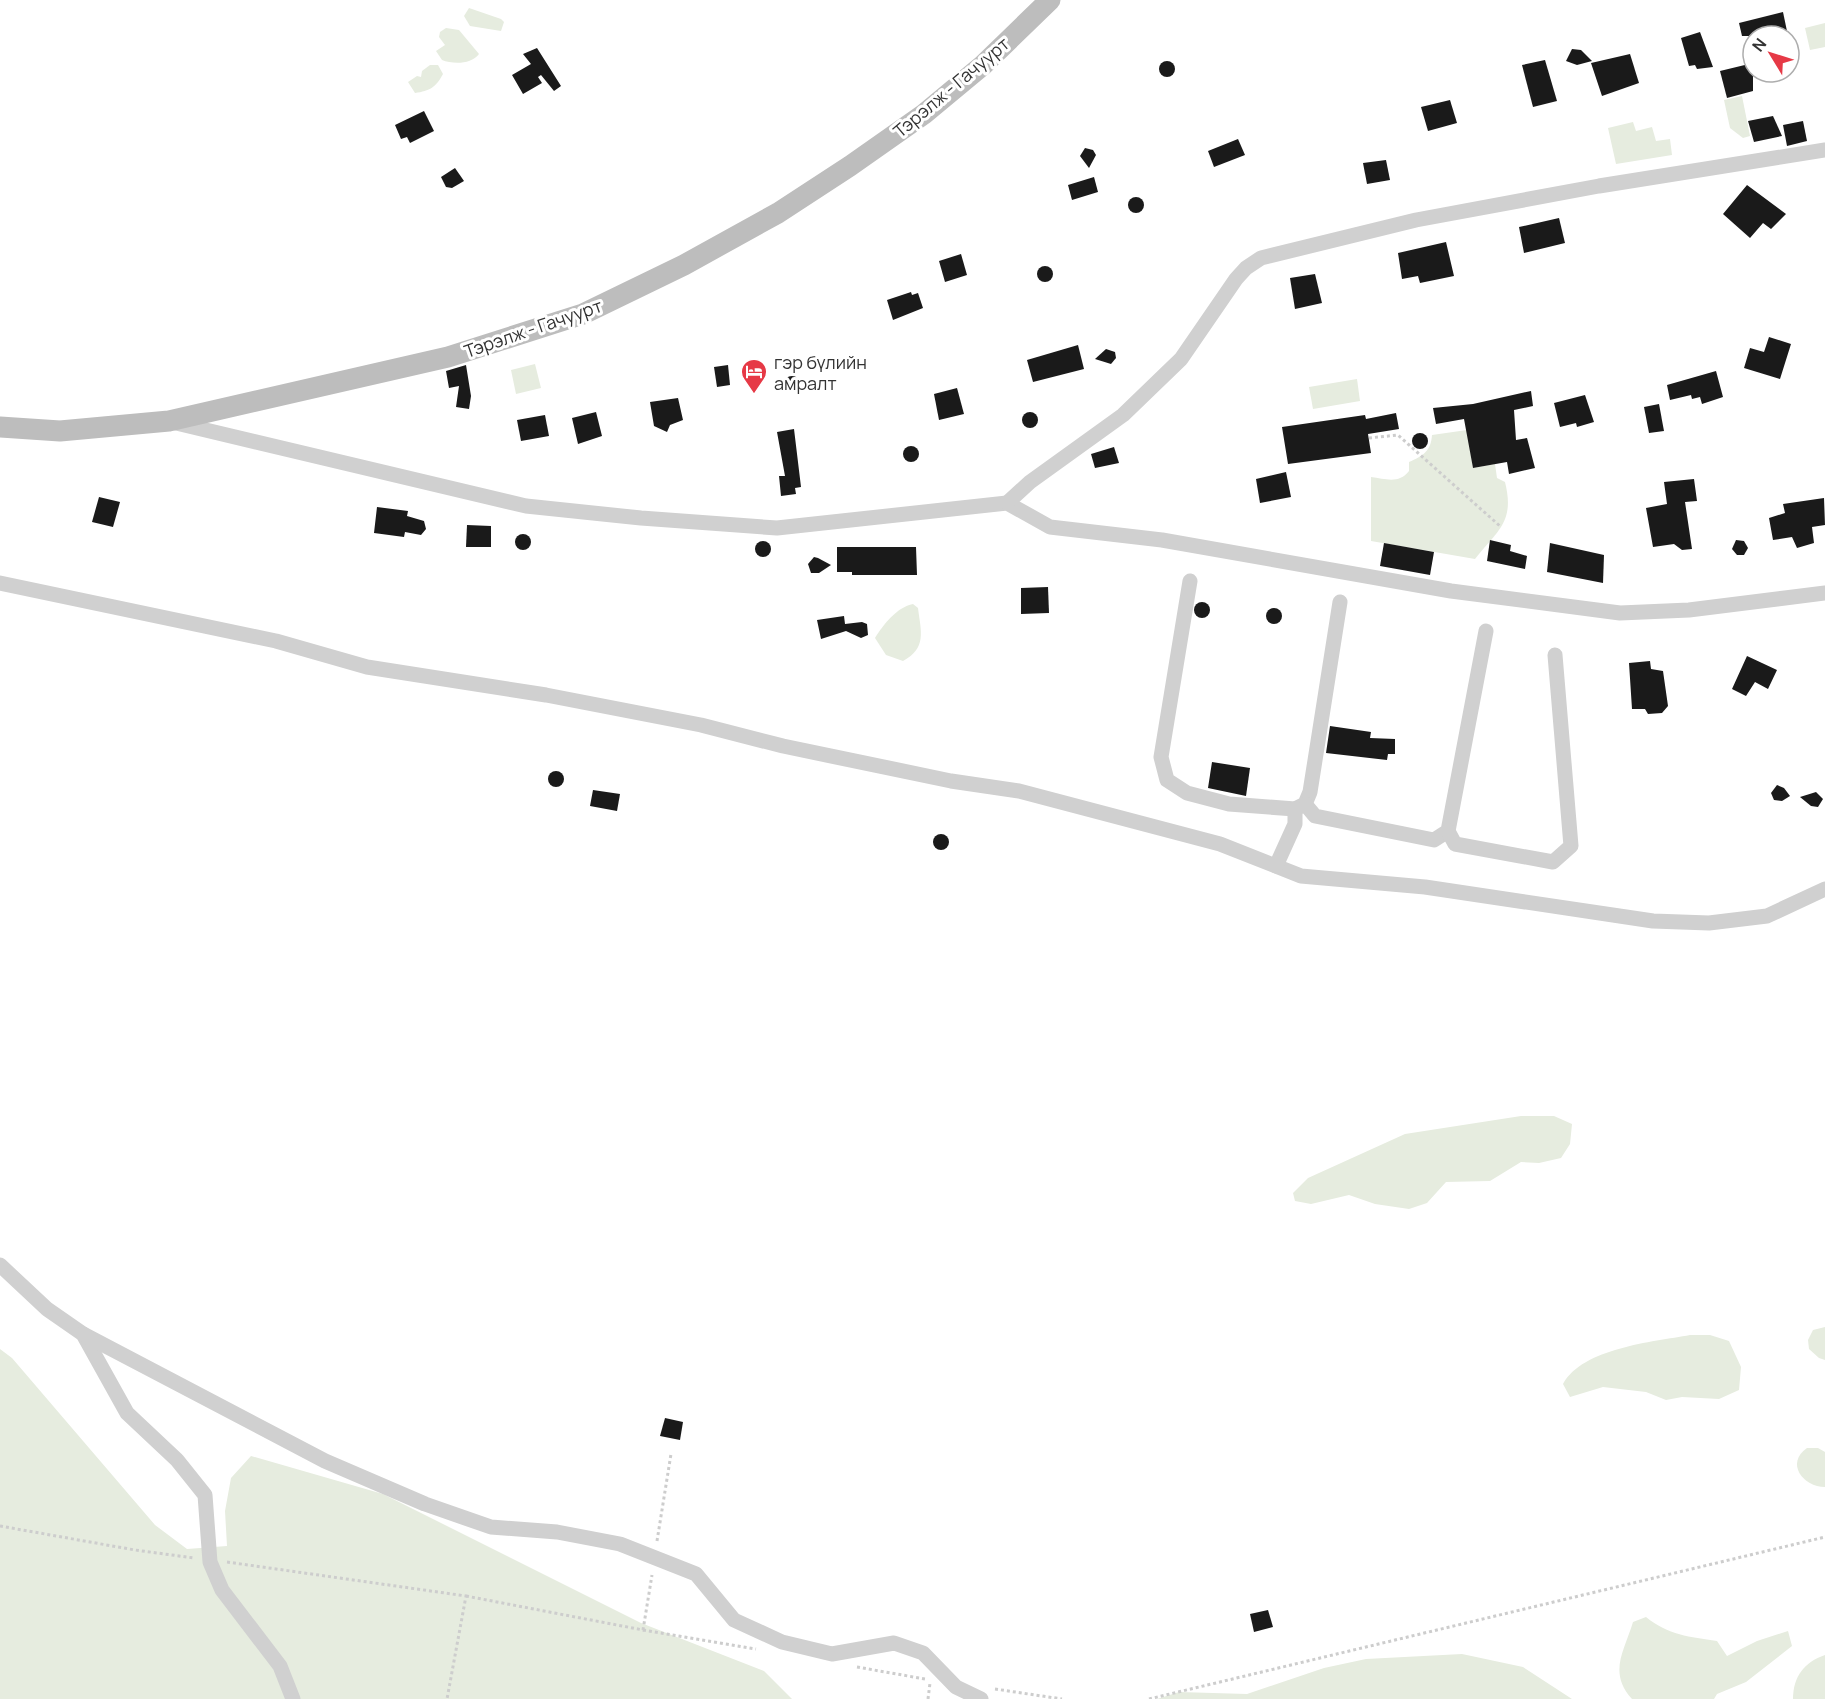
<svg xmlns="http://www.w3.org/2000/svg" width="1825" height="1699" viewBox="0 0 1825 1699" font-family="Manrope,sans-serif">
<rect width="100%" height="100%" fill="#fff"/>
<!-- green -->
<g fill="#e6ecdf">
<path d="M469 8 501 19 504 22 501 31 470 26 464 16Z"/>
<path d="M1825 23V47L1810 50 1805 28Z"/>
<path d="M446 28 459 30 479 54C471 65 452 64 442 60L436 51 445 45 439 37 440 32Z"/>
<path d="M430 65H438L443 74C436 87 430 91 415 93L408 82 417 76 421 77 422 71Z"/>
<path d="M1742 96 1750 136 1743 138 1730 128 1724 100Z"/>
<path d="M1633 122 1636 131 1652 127 1656 141 1670 139 1672 155 1616 164 1608 128Z"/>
<path d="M535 364 541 388 516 394 511 370Z"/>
<path d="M1357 379 1360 401 1313 409 1309 387Z"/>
<path d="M1467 430 1473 468 1495 464 1497 478 1505 482C1515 522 1498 530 1475 559L1371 541V477C1386 479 1399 484 1409 471V462C1423 456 1431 451 1432 435Z"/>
<path d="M913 604 918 608C921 632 927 648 903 661L886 655 875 638C883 625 897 607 913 604Z"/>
<path d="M1521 1116H1554L1572 1124 1570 1144 1561 1158 1539 1163 1521 1162 1490 1181 1446 1182 1427 1203 1409 1209 1375 1204 1349 1195 1311 1204 1295 1201 1293 1193 1308 1178 1405 1134Z"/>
<path d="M1825 1327V1360L1819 1358 1809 1349 1808 1340 1813 1330Z"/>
<path d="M1690 1335H1710L1729 1341 1741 1367 1739 1390 1719 1399 1682 1397 1666 1400 1646 1392 1603 1387 1570 1397 1563 1384C1583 1348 1652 1342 1690 1335Z"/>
<path d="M0 1349 12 1358 155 1525 187 1549 227 1546 225 1511 231 1478 251 1456 383 1494 641 1623 764 1671 792 1699H0Z"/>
<path d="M1807 1448H1818L1825 1452V1487C1803 1487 1785 1463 1807 1448Z"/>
<path d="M1646 1617C1668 1635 1690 1637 1717 1641L1727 1656 1757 1641 1788 1631 1792 1646 1746 1682 1717 1694 1714 1699H1632C1608 1672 1624 1652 1633 1622Z"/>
<path d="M1462 1654 1523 1667 1572 1699H1157L1179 1692 1247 1694 1324 1668 1366 1659Z"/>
<path d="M1825 1655V1699H1793C1793 1677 1804 1662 1825 1655Z"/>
</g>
<!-- building -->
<g fill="#1a1a1a">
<path d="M1783 12 1788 36H1742L1739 23Z"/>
<path d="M1700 32 1713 67 1697 69 1695 65 1689 66 1681 38Z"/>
<path d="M537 48 561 86 554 91 541 75 538 77 542 83 523 94 512 75 531 64 523 54Z"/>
<path d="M1572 49 1581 50 1592 61 1577 65 1566 61Z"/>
<path d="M1630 54 1639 83 1602 96 1591 63Z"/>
<path d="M1545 60 1557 101 1533 107 1522 65Z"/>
<circle cx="1167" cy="69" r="8"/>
<path d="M1753 63V91L1727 98 1720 71Z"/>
<path d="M1450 100 1457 123 1428 131 1421 107Z"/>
<path d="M424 111 434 131 410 143 407 137 401 139 395 125Z"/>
<path d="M1773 116 1782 136 1754 142 1748 121Z"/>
<path d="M1803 121 1807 141 1787 146 1783 125Z"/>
<path d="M1238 139 1245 155 1214 167 1208 151Z"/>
<path d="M1085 148 1093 150 1096 155 1089 168 1080 156Z"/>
<path d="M1386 160 1390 180 1367 184 1363 163Z"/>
<path d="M455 168 464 181 452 188 446 187 441 177Z"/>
<path d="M1094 177 1098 192 1072 200 1068 185Z"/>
<path d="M1747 185 1786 214 1771 229 1763 223 1750 238 1723 214Z"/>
<circle cx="1136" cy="205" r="8"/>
<path d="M1559 218 1565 243 1524 253 1519 227Z"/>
<path d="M1446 242 1454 276 1420 283 1418 276 1402 279 1398 253Z"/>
<path d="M961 254 967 275 945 282 939 261Z"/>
<circle cx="1045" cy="274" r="8"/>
<path d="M1315 274 1322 303 1295 309 1290 278Z"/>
<path d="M911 292 912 295 918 293 923 308 893 320 887 300Z"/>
<path d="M1769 337 1791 344 1780 379 1744 368 1750 348 1764 352Z"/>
<path d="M1078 345 1084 369 1033 382 1027 360Z"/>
<path d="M1106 349 1115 352 1116 358 1111 364 1095 359Z"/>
<path d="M466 365 471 396 469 409 456 407 459 386 449 388 446 371Z"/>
<path d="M728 365 730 385 717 387 714 367Z"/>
<path d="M1716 371 1723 397 1702 404 1700 397 1692 399 1691 395 1670 400 1667 385Z"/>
<circle cx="792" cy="384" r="8"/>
<path d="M957 388 964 414 939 420 934 394Z"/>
<path d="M1531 391 1533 406 1514 410 1516 440 1527 438 1535 468 1509 474 1507 462 1473 468 1464 419 1436 424 1433 408 1473 404Z"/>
<path d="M1585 395 1594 422 1577 427 1576 423 1560 427 1554 403Z"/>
<path d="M678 398 683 420 670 425 667 432 654 426 650 402Z"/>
<path d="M1659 404 1664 431 1649 433 1644 407Z"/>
<path d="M596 412 602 436 578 444 572 418Z"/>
<circle cx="1030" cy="420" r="8"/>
<path d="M1396 413 1399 429 1368 434 1371 453 1288 464 1282 427 1365 415 1366 419Z"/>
<path d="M545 415 549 436 521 441 517 420Z"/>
<path d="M794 429 801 487 795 488 796 494 781 496 779 476H785L777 432Z"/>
<circle cx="1420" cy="441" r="8"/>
<circle cx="911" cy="454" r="8"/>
<path d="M1114 447 1119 463 1095 468 1091 454Z"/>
<path d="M1286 472 1291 497 1260 503 1256 479Z"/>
<path d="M1694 479 1697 501 1685 502 1692 549 1682 550 1674 544 1653 547 1646 508 1667 504 1664 482Z"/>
<path d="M99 497 120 502 113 527 92 522Z"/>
<path d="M1824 498 1825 525 1812 527 1814 543 1797 548 1792 537 1773 540 1769 518 1785 513 1783 504Z"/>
<path d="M377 507 408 511 407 516 424 521 426 529 421 535 405 532 404 537 374 533Z"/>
<path d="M467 525 491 526V547H466Z"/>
<circle cx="523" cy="542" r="8"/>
<path d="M1490 540 1511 545 1510 551 1527 556 1525 569 1487 561Z"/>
<path d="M1736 540 1744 541 1748 548 1744 555H1737L1732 549Z"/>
<circle cx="763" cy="549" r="8"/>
<path d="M1384 543 1434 552 1430 575 1380 566Z"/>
<path d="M1550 543 1604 555 1603 583 1547 572Z"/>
<path d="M837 547H916L917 575H852V572H837Z"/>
<path d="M814 557 818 558 831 565 819 573H811L808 564Z"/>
<path d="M1048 587 1049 613 1021 614V588Z"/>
<circle cx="1202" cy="610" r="8"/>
<circle cx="1274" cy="616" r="8"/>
<path d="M844 616 845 624 862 622 867 624 868 635 861 638 846 631 821 639 817 620Z"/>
<path d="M1747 656 1777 670 1768 689 1755 682 1746 696 1732 689Z"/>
<path d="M1650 661 1651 669 1663 671 1668 706 1662 713 1648 714 1645 709H1632L1629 663Z"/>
<path d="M1330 726 1371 732 1370 738 1395 739V754H1388L1387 760 1326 753Z"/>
<path d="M1212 762 1250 768 1246 796 1208 788Z"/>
<circle cx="556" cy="779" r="8"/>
<path d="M1777 785 1784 788 1790 796 1782 801 1774 800 1771 793Z"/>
<path d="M593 790 620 794 617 811 590 806Z"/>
<path d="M1816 792 1823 799 1818 807 1811 806 1800 797Z"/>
<circle cx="941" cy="842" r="8"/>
<path d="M665 1418 683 1422 680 1440 660 1436Z"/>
<path d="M1268 1610 1273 1627 1254 1632 1250 1614Z"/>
</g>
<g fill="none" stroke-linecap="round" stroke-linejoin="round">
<!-- path -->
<g stroke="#cdcdcd" stroke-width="3" stroke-dasharray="3 3" stroke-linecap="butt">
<path d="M1369 438 1398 435 1501 527"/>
<path d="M0 1526 135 1550 194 1558"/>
<path d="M657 1541 671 1454"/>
<path d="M227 1562 466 1596 447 1699"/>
<path d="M466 1596 643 1630 652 1575"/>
<path d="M643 1630 756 1649"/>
<path d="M857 1667 925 1679"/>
<path d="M995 1689 1062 1699"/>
<path d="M928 1699 930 1683"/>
<path d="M1149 1699 1825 1537"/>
</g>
<!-- street -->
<g stroke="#d0d0d0" stroke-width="15">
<path d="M172 422 526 506 641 518 777 528 1007 503 1050 527 1162 540 1451 591 1620 613 1689 610 1825 593"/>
<path d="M1007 503 1030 482 1123 415 1181 359 1236 279 1246 268 1261 258 1416 220 1599 186 1825 150"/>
<path d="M1190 581 1161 757 1167 780 1187 793 1229 804 1295 809 1305 804 1310 792 1340 602"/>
<path d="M0 583 276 641 367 667 546 695 701 725 783 746 951 781 1019 791 1220 844 1301 876 1425 887 1653 921 1709 923 1767 916 1825 889"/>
<path d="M1305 804 1315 816 1434 840 1448 831 1486 631"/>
<path d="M1448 831 1455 844 1553 862 1571 846 1555 655"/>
<path d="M1276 866 1295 824V809"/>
<path d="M0 1265 47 1309 83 1334 127 1413 177 1460 205 1495 210 1562 222 1590 280 1666 293 1699"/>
<path d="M83 1334 325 1461 425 1504 491 1527 557 1532 620 1544 696 1574 734 1620 782 1642 832 1654 894 1643 923 1653 956 1687 981 1699"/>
</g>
<!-- secondary -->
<path stroke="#bdbdbd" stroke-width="21" d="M0 427 60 431 169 421 448 357 583 314 684 265 778 213 850 166 924 114 983 65 1050 0"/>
</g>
<!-- icons -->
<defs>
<symbol id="hotel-pin" viewBox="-11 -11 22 30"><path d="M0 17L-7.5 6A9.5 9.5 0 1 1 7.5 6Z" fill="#e63946" stroke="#fff"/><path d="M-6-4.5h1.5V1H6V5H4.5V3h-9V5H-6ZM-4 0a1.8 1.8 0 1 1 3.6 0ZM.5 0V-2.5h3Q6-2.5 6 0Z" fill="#fff"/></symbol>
</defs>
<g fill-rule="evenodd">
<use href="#hotel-pin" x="739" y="357" width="30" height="40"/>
</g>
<g text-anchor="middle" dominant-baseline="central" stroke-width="6" stroke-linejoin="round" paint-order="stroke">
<!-- street labels -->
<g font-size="18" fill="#333" stroke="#fff">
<text transform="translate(951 87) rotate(-40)">Тэрэлж - Гачуурт</text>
<text transform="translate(533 328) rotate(-19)">Тэрэлж - Гачуурт</text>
</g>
<!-- poi labels -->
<g font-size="18" fill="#333" stroke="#fff" text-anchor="start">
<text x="774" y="362">гэр бүлийн<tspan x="774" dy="21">амралт</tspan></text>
</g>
</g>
<!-- north arrow -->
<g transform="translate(1771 54) rotate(308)"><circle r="28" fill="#ffffff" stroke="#adadad" stroke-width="1.5"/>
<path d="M0-4.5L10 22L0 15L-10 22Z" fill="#e63946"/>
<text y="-9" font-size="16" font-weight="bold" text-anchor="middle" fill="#333333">N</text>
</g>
</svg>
